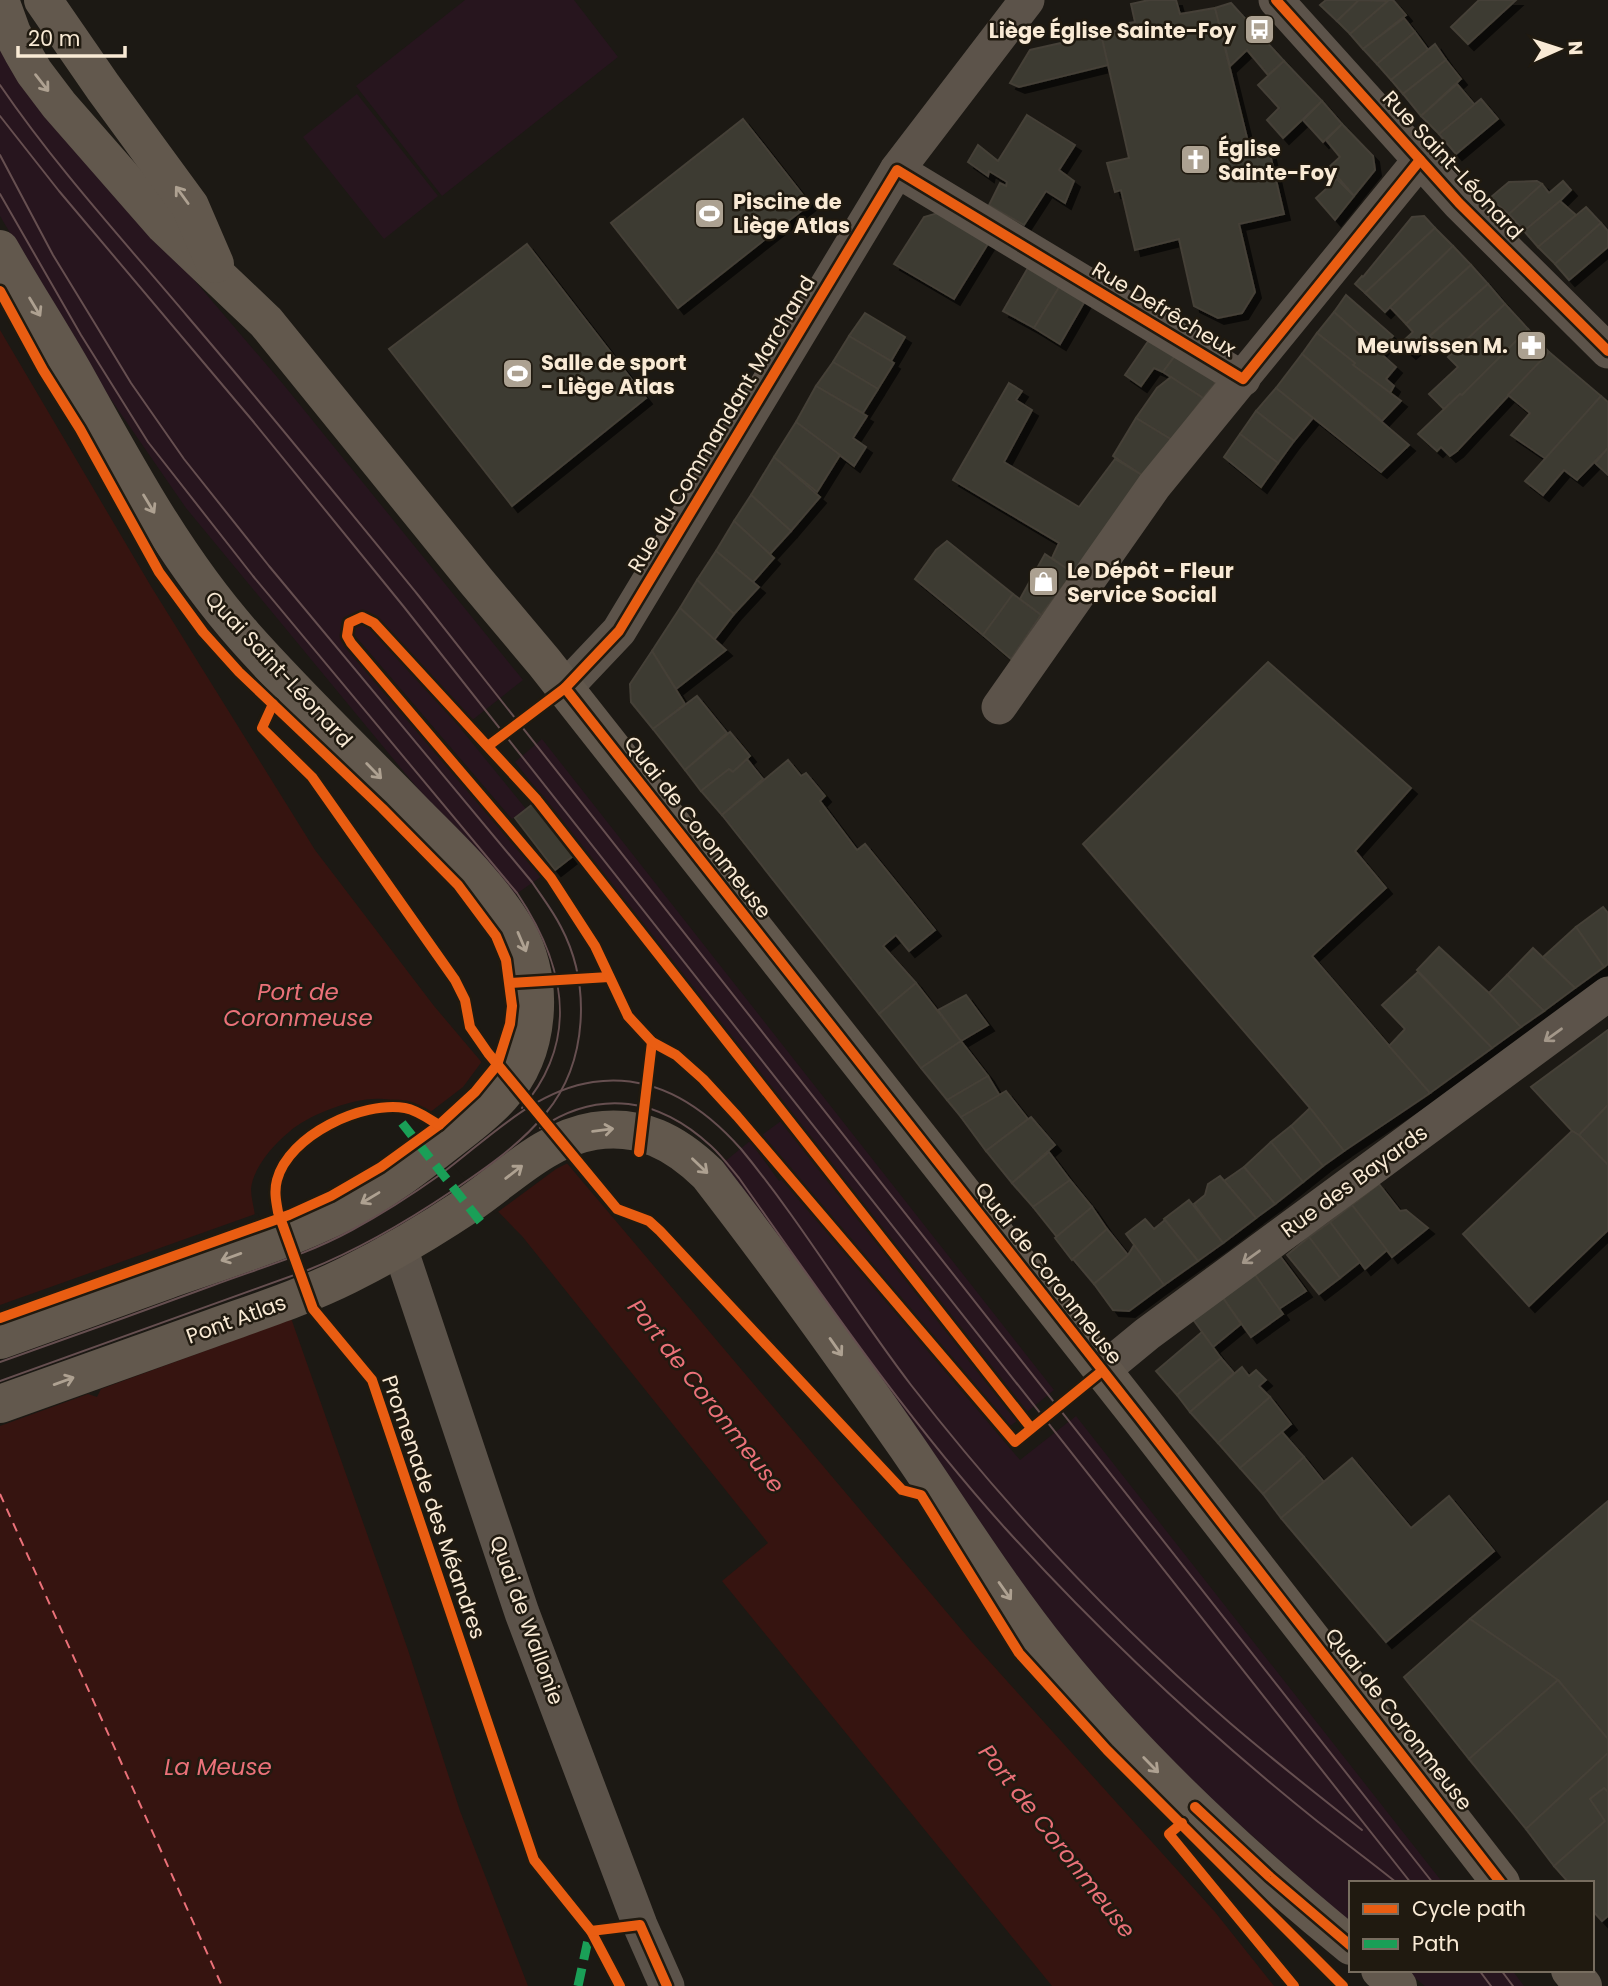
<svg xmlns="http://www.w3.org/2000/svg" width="1608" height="1986" viewBox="0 0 1608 1986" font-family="Poppins,sans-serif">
<defs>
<filter id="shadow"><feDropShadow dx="6" dy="6" stdDeviation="0" flood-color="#0009"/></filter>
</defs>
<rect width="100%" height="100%" fill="#1c1914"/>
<!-- green -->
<g fill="#27151e">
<path d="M465 0H574L618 57 442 196 356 86Z"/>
<path d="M0 29 160 240 283 384 523 680 461 729 526 809 512 819 357 638 340 635 542 876 509 899 186 508 103 388 28 263 0 216Z"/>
<path d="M357 94 438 196 384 239 303 137Z"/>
<path d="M542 739 1054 1390 1027 1412 515 762Z"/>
<path d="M781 1121 1017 1421 1010 1426 762 1135Z"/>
<path d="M750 1141 779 1181 783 1179 1020 1460 1076 1416 1443 1883H1351V1924L1204 1793 1150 1738 1051 1626 718 1167Z"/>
<path d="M1405 1970H1512L1524 1986H1425Z"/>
</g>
<!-- water -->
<path fill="#361410" d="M0 330 152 588 315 850 434 1006 971 1641 1215 1912 1274 1986H1052L722 1581 768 1543 522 1236C501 1215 480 1193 461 1169 444 1149 422 1114 399 1103 372 1089 310 1113 289 1132 273 1145 253 1168 251 1189 251 1198 254 1207 255 1216L408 1650 460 1811 528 1986H0Z"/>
<!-- pier -->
<g fill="#1c1914">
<path d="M483 1060 570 1162 556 1169 495 1214 418 1124 421 1121 397 1106 382 1103H408L429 1113 463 1087Z"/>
<path d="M258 1213 295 1318 101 1389 97 1397 88 1394 0 1426V1305Z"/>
</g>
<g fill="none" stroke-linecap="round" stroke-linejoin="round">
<!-- ferry -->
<path stroke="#eb7179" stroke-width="2" stroke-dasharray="9 7" stroke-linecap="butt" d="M0 1494 222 1986"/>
</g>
<!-- building -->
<g fill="#3e3a32" stroke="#454037" stroke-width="2" filter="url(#shadow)">
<path d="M1149 0H1176L1180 14 1215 8 1252 158 1270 154 1284 214 1239 224 1255 292 1242 313 1218 318 1194 306 1179 239 1135 250 1121 190 1115 192 1107 163 1129 158 1101 34 1129 28 1128 23 1135 22 1131 4Z"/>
<path d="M1326 0H1359L1337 21 1320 5Z"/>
<path d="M1359 0 1388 1 1350 34 1337 21Z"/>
<path d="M1393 0 1406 15 1363 49 1350 34 1389 0Z"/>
<path d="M1479 0H1516L1468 44 1451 27Z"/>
<path d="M1231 3 1284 61 1268 75 1247 50 1230 66 1215 8Z"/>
<path d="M1404 18 1415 32 1377 64 1363 49Z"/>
<path d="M1415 32 1429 51 1391 80 1377 64Z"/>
<path d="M1101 34 1108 65 1019 87 1010 83 1030 50Z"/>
<path d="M1435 44 1446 60 1403 94 1391 80Z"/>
<path d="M1446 60 1461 79 1421 116 1403 94Z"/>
<path d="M1284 61 1322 101 1283 138 1267 120 1279 108 1258 85Z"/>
<path d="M1457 84 1475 105 1439 134 1421 116Z"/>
<path d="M1481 99 1498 119 1456 154 1439 134Z"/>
<path d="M1322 101 1342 124 1323 142 1303 120Z"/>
<path d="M1027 115 1075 145 1059 170 1074 181 1065 203 1046 191 1024 225 989 205 1000 183 1006 186 1007 182 989 171 988 176 968 162 978 145 998 161Z"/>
<path d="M743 119 810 204 678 308 611 223Z"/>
<path d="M1342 124 1373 156 1375 170 1354 196 1329 167 1340 157 1326 140Z"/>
<path d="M1337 179 1354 196 1335 220 1316 198Z"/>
<path d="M1537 181 1542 184 1509 214 1490 198 1509 182Z"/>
<path d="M1563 181 1571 190 1560 201 1524 231 1509 214 1542 184 1549 193Z"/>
<path d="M1560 201 1576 215 1538 247 1524 231Z"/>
<path d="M1586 207 1601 223 1555 264 1538 247Z"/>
<path d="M938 213 989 242 954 299 894 264 924 217Z"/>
<path d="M1424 216 1435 228 1365 293 1355 284 1362 276 1363 277 1412 217Z"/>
<path d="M1601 223 1608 231V247L1569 280 1555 264Z"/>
<path d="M1435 228 1453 246 1385 312 1365 293Z"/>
<path d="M527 244 646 398 512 506 389 349Z"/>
<path d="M1453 246 1471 265 1406 324 1390 307Z"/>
<path d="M1471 265 1488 284 1410 353 1400 344 1413 332 1406 324Z"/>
<path d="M1029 266 1061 284 1034 328 1003 311Z"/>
<path d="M1061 284 1086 299 1060 344 1034 328Z"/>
<path d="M1488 284 1505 304 1450 355 1430 336Z"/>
<path d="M1346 295 1393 336 1379 352 1334 312Z"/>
<path d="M1505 304 1528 329 1462 395 1460 394 1444 409 1429 394 1458 367 1448 357Z"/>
<path d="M1334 312 1396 367 1386 379 1394 386 1390 393 1353 365 1355 363 1317 333Z"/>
<path d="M865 313 905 337 891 361 849 336Z"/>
<path d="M1528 329 1549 352 1457 451 1450 456 1441 447 1437 451 1418 434 1460 394 1462 395Z"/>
<path d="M1317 333 1355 363 1353 365 1401 401 1382 421 1302 354Z"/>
<path d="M849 336 894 363 878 389 833 362Z"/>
<path d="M1151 337 1177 353 1163 372 1154 368 1141 386 1125 375Z"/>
<path d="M1549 352 1601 396 1546 459 1511 435 1530 413 1508 395Z"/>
<path d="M1177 353 1212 374 1215 384 1203 398 1163 372Z"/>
<path d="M1302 354 1409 445 1381 472 1276 388Z"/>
<path d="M833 362 878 389 863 413 816 386Z"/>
<path d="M1171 377 1203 398 1172 440 1136 418 1157 388Z"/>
<path d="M1009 383 1022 391 1016 400 1032 410 1004 462 1079 507 1115 459 1145 477 1073 573 1052 558 1059 543 953 480Z"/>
<path d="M816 386 867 416 853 438 866 447 854 466 796 422Z"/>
<path d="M1276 388 1313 418 1294 441 1256 411Z"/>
<path d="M1601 396 1608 402V448L1577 480 1564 470 1543 495 1525 481Z"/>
<path d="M1256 411 1294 441 1278 463 1240 434Z"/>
<path d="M1136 418 1172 440 1145 477 1113 456Z"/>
<path d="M796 422 840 455 817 492 774 457Z"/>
<path d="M1240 434 1278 463 1261 487 1224 457Z"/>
<path d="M1608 448V475L1595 463Z"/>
<path d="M774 457 820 497 791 531 751 495Z"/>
<path d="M751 495 791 531 770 554 734 521Z"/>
<path d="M734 521 774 558 753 582 716 551Z"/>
<path d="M947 541 1013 594 983 635 915 579 936 550Z"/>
<path d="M716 551 759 587 734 614 697 580Z"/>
<path d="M1045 554 1073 573 1041 615 1020 599Z"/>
<path d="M697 580 734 614 714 640 680 608Z"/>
<path d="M1013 594 1041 615 1011 659 983 635Z"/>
<path d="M680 608 726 650 676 689 652 651Z"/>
<path d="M652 651 685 704 653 729 631 702 630 684Z"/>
<path d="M1268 662 1411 788 1355 851 1386 888 1312 956 1430 1093 1344 1151 1310 1108 1083 844Z"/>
<path d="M697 696 727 733 685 770 653 729Z"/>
<path d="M730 732 750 756 733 772 729 769 701 791 685 770Z"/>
<path d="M747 759 763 779 722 815 701 791 729 769 733 772Z"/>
<path d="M788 760 801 776 806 773 825 796 820 801 857 850 865 844 935 930 909 951 896 935 883 946 916 983 879 1014 722 815Z"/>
<path d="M533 804 573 856 555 870 515 818Z"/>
<path d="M1603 907 1608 913V964L1604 967 1576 927Z"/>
<path d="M1576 927 1604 967 1575 988 1543 957Z"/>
<path d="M1439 947 1489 993 1521 1027 1492 1048 1417 970Z"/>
<path d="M1533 948 1575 988 1544 1011 1507 975Z"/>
<path d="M1418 972 1492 1048 1430 1093 1389 1046 1405 1029 1382 1005Z"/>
<path d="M1507 975 1544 1011 1521 1027 1489 993Z"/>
<path d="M916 983 961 1041 921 1068 879 1014Z"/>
<path d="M966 995 988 1025 961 1041 938 1010Z"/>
<path d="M1608 1030V1105L1579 1135 1572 1131 1531 1087Z"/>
<path d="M961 1041 988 1076 947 1100 921 1068Z"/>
<path d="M988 1076 1000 1096 961 1117 947 1100Z"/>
<path d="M1006 1091 1028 1119 986 1151 961 1117Z"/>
<path d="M1608 1105V1165L1579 1135Z"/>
<path d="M1310 1108 1344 1151 1323 1166 1291 1126Z"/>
<path d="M1031 1117 1055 1145 1012 1183 986 1151Z"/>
<path d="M1291 1126 1323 1166 1303 1182 1271 1142Z"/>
<path d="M1572 1131 1579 1135 1608 1165V1230L1529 1306 1463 1234Z"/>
<path d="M1271 1142 1303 1182 1275 1204 1244 1167Z"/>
<path d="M1049 1152 1070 1180 1033 1207 1012 1183Z"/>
<path d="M1244 1167 1275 1204 1256 1218 1224 1181Z"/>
<path d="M1220 1176 1256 1218 1223 1243 1194 1204 1205 1195 1208 1184Z"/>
<path d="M1070 1180 1092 1207 1057 1237 1033 1207Z"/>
<path d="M1379 1184 1400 1211 1406 1210 1428 1228 1392 1257 1352 1205Z"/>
<path d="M1189 1200 1223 1243 1198 1261 1164 1219Z"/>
<path d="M1352 1205 1387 1250 1365 1269 1330 1222Z"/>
<path d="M1092 1207 1107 1229 1072 1260 1055 1238Z"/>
<path d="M1145 1219 1154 1229 1165 1220 1198 1261 1164 1285 1126 1234Z"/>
<path d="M1330 1222 1360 1262 1340 1278 1309 1237Z"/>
<path d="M1107 1229 1128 1255 1094 1284 1073 1259Z"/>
<path d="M1309 1237 1340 1278 1319 1294 1287 1255Z"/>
<path d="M1134 1245 1164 1285 1129 1311 1113 1310 1094 1284 1128 1255Z"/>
<path d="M1277 1252 1306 1291 1279 1309 1253 1272Z"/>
<path d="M1253 1272 1283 1314 1251 1337 1221 1295Z"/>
<path d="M1221 1295 1241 1324 1213 1347 1192 1318Z"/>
<path d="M1202 1332 1221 1358 1177 1395 1156 1371Z"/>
<path d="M1221 1358 1234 1373 1190 1412 1177 1395Z"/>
<path d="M1242 1367 1249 1376 1256 1370 1266 1380 1259 1386 1270 1397 1218 1443 1190 1412Z"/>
<path d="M1270 1397 1291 1424 1240 1468 1218 1443Z"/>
<path d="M1282 1432 1304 1457 1263 1494 1240 1468Z"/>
<path d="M1304 1457 1324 1482 1281 1518 1263 1494Z"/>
<path d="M1352 1458 1411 1528 1449 1496 1494 1551 1386 1642 1281 1518Z"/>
<path d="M1608 1501V1739L1558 1680 1470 1619Z"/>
<path d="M1470 1619 1558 1680 1469 1759 1404 1677Z"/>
<path d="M1558 1680 1608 1739V1753L1526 1829 1469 1759Z"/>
<path d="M1608 1753V1792L1604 1788 1590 1799 1605 1821 1554 1866 1526 1829Z"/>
<path d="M1604 1788 1608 1792V1916L1602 1921 1592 1910V1883H1569L1554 1866 1605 1821 1590 1799Z"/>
</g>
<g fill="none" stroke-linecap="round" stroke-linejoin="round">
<!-- street -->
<g stroke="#5c534a" stroke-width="35">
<path d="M1276 0 1459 203 1608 351"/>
<path d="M897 170 1243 379"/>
<path d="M565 688 619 631 897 170 1027 0"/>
<path d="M999 707 1154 486 1420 160"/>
<path d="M400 1248 522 1613 640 1925 667 1986"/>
<path d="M1102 1371 1147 1334 1608 994"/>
</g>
<!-- secondary -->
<g stroke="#62584d" stroke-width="38">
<path d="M0 0 12 33 23 53 34 72 59 105 164 225 266 322 476 581 544 662 1140 1418 1501 1883"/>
<path d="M43 0 103 87 190 206 215 264"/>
<path d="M0 249C24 291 50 331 74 373 125 464 174 557 244 636 299 698 360 756 417 815 451 849 493 889 517 931 545 982 541 1052 501 1096 485 1114 465 1128 446 1143 414 1168 383 1192 346 1211 289 1240 227 1259 167 1280 111 1300 56 1320 0 1340"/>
<path d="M0 1404C70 1379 140 1354 210 1329 257 1312 304 1297 348 1275 390 1254 429 1231 468 1205 508 1178 545 1139 594 1131 641 1124 675 1142 708 1174 777 1263 843 1355 907 1447 955 1517 1000 1589 1053 1655 1140 1763 1243 1858 1351 1946"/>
<path d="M1380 1970 1398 1986"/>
<path d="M1570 1970 1583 1986"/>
</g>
<!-- tram -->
<g stroke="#664f50" stroke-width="2">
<path d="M0 85C56 167 124 241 188 317 266 408 342 502 418 595L1433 1883"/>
<path d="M0 116 59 191 252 420 404 607 1411 1883"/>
<path d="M0 155 53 255 97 327 131 383 184 459 269 566 532 882C542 897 553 911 561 927 591 984 588 1062 546 1113 521 1144 486 1168 452 1191 406 1222 360 1249 308 1270L0 1381"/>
<path d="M0 194 81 335 148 442 253 576 517 893C564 963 582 1038 522 1108"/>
<path d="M540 1128C600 1088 659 1098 711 1146 721 1155 730 1167 739 1178 824 1298 907 1419 1005 1528 1101 1634 1206 1732 1317 1821 1344 1842 1371 1862 1397 1883"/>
<path d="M0 1362C71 1337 143 1311 214 1285 260 1268 308 1254 352 1230 382 1214 413 1194 441 1174 488 1139 533 1091 593 1082 653 1073 703 1106 741 1149 802 1223 852 1308 911 1385 1006 1507 1113 1622 1230 1723 1273 1760 1318 1795 1362 1830"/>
<path d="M1479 1970 1491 1986"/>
<path d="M1501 1970 1513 1986"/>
</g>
<!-- quiet -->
<g stroke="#1a9f57" stroke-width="9" stroke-dasharray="18 9" stroke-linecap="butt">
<path d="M402 1123 483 1225"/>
<path d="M578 1986 590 1931"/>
</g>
<defs>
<g id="cycleway">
<path d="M1276 0 1459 203 1608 351"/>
<path d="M0 291 43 370 80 429 159 572 203 632 239 672 382 808 458 885 496 936 506 960 512 1006 510 1024 497 1065 475 1092 439 1125 381 1167 331 1196 289 1215 0 1318"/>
<path d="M565 688 1140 1418 1501 1883"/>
<path d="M273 704 262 728 312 777 455 980 465 1000 470 1027 488 1053 617 1209 649 1221 660 1231 902 1490 921 1495 1019 1653 1107 1750 1343 1986"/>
<path d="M488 746 565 688 619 631 897 170 1243 379 1420 160"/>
<path d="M510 983 609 977"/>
<path d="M439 1125C429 1119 417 1110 405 1108 362 1101 289 1135 277 1180 274 1191 276 1201 278 1212L313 1309 372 1380 534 1860 591 1931 620 1986"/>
<path d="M639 1152 652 1042"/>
<path d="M1031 1428 537 800 374 623 362 617 349 623 347 636 351 643 551 878 595 946 628 1016 652 1042 676 1055 703 1079 737 1116 1015 1442 1102 1371"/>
<path d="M1195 1807 1270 1877 1351 1946"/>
<path d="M1182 1823 1169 1834 1294 1986"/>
<path d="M591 1931 640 1925 667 1986"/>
</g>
</defs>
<!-- cycleway casing -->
<use href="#cycleway" stroke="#201a10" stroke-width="15"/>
<!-- cycleway -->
<use href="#cycleway" stroke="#e95d12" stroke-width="10"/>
</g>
<!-- one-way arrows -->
<defs><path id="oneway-shaft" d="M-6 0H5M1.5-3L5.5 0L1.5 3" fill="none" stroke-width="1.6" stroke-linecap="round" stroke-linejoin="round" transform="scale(1.75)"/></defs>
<g stroke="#aea191">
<use href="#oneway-shaft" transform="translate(42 83) rotate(52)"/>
<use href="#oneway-shaft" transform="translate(182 195) rotate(-126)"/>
<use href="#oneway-shaft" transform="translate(35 307) rotate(59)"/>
<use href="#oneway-shaft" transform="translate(149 504) rotate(59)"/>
<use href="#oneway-shaft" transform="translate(374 771) rotate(46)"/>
<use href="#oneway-shaft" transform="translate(522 942) rotate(67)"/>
<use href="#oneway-shaft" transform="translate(603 1130) rotate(-7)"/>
<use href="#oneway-shaft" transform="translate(700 1166) rotate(44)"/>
<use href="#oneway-shaft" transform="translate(514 1172) rotate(-38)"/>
<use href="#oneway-shaft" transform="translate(370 1198) rotate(149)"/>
<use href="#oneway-shaft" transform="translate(231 1257) rotate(160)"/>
<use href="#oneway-shaft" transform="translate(836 1347) rotate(55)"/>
<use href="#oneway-shaft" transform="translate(64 1381) rotate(-20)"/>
<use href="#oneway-shaft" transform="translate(1005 1591) rotate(55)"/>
<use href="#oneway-shaft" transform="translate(1151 1765) rotate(46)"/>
</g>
<g stroke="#a39789">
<use href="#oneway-shaft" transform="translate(1553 1035) rotate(144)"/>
<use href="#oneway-shaft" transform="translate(1251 1257) rotate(144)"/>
</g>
<!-- icons -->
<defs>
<symbol id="bus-square" viewBox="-11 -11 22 22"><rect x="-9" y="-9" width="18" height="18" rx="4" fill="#aca191" stroke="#201a10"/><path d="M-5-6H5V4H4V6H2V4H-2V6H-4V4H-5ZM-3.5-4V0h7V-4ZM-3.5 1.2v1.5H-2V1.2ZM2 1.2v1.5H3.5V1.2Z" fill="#fff"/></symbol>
<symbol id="church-square" viewBox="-11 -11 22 22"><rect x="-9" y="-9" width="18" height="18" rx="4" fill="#aca191" stroke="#201a10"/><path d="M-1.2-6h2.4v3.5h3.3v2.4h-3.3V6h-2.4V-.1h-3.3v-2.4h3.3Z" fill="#fff"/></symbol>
<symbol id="stadium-square" viewBox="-11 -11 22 22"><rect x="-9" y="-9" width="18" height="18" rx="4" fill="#aca191" stroke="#201a10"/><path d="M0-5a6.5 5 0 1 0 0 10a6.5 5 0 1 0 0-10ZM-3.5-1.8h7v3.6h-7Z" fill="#fff"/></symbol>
<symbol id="pharmacy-square" viewBox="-11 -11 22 22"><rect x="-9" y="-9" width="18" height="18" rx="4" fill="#aca191" stroke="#201a10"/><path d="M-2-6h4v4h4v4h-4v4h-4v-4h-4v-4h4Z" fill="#fff"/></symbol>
<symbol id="shop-square" viewBox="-11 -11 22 22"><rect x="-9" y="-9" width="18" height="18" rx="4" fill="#aca191" stroke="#201a10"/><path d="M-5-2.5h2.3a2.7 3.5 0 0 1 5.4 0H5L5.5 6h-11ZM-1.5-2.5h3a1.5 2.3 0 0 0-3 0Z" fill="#fff"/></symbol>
</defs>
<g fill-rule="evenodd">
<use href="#bus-square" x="1242" y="12" width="35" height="35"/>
<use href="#church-square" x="1178" y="142" width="35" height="35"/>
<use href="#stadium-square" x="692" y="196" width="35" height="35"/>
<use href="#pharmacy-square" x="1514" y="328" width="35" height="35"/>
<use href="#stadium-square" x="500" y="356" width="35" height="35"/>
<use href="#shop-square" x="1026" y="564" width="35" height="35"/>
</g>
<g text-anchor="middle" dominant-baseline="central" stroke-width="5" stroke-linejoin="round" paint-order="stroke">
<!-- poi labels -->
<g font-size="21" font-weight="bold" fill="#f9ead5" stroke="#201a10" text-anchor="start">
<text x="1236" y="30" text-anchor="end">Liège Église Sainte-Foy</text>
<text x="1218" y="148">Église<tspan x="1218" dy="24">Sainte-Foy</tspan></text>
<text x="733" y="201">Piscine de<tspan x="733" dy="24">Liège Atlas</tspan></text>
<text x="1508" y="345" text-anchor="end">Meuwissen M.</text>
<text x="541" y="362">Salle de sport<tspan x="541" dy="24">- Liège Atlas</tspan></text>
<text x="1067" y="570">Le Dépôt - Fleur<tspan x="1067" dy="24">Service Social</tspan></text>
</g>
<!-- street labels -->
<g font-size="21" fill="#f9ead5" stroke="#201a10">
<text transform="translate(1453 165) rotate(47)">Rue Saint-Léonard</text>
<text transform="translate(1164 309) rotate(31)">Rue Defrêcheux</text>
<text transform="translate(721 424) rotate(-59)">Rue du Commandant Marchand</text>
<text transform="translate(279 669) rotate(47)">Quai Saint-Léonard</text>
<text transform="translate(698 827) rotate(52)">Quai de Coronmeuse</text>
<text transform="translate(1354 1181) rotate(-36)">Rue des Bayards</text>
<text transform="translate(1049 1273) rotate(52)">Quai de Coronmeuse</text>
<text transform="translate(236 1319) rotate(-20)">Pont Atlas</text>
<text transform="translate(434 1507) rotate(71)">Promenade des Méandres</text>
<text transform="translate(527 1620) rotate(70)">Quai de Wallonie</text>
<text transform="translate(1399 1719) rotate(52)">Quai de Coronmeuse</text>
</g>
<!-- water labels -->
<g font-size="23" font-style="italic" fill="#eb7179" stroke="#201a10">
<text x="298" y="992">Port de<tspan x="298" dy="26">Coronmeuse</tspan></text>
<text transform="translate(706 1396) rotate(52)">Port de Coronmeuse</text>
<text x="218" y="1767">La Meuse</text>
<text transform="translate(1057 1841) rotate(52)">Port de Coronmeuse</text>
</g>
</g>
<!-- legend -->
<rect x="1349" y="1881" width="245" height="91" fill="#201a10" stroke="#776d5f" stroke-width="2"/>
<rect x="1363" y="1904" width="35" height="10" fill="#e95d12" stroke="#776d5f" stroke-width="2"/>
<text x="1412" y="1916" font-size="21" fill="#f9ead5">Cycle path</text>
<rect x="1363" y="1939" width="35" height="10" fill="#1a9f57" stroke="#776d5f" stroke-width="2"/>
<text x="1412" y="1951" font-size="21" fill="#f9ead5">Path</text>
<!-- north arrow -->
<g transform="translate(1559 49) rotate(87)" stroke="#201a10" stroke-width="5" paint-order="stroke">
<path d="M0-5L12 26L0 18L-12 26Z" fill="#f9ead5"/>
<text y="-10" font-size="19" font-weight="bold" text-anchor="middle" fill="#f9ead5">N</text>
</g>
<!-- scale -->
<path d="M18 46v10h107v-10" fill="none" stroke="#f9ead5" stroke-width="3.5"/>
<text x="28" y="46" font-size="21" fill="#f9ead5" stroke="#201a10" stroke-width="5" paint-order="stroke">20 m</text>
</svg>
